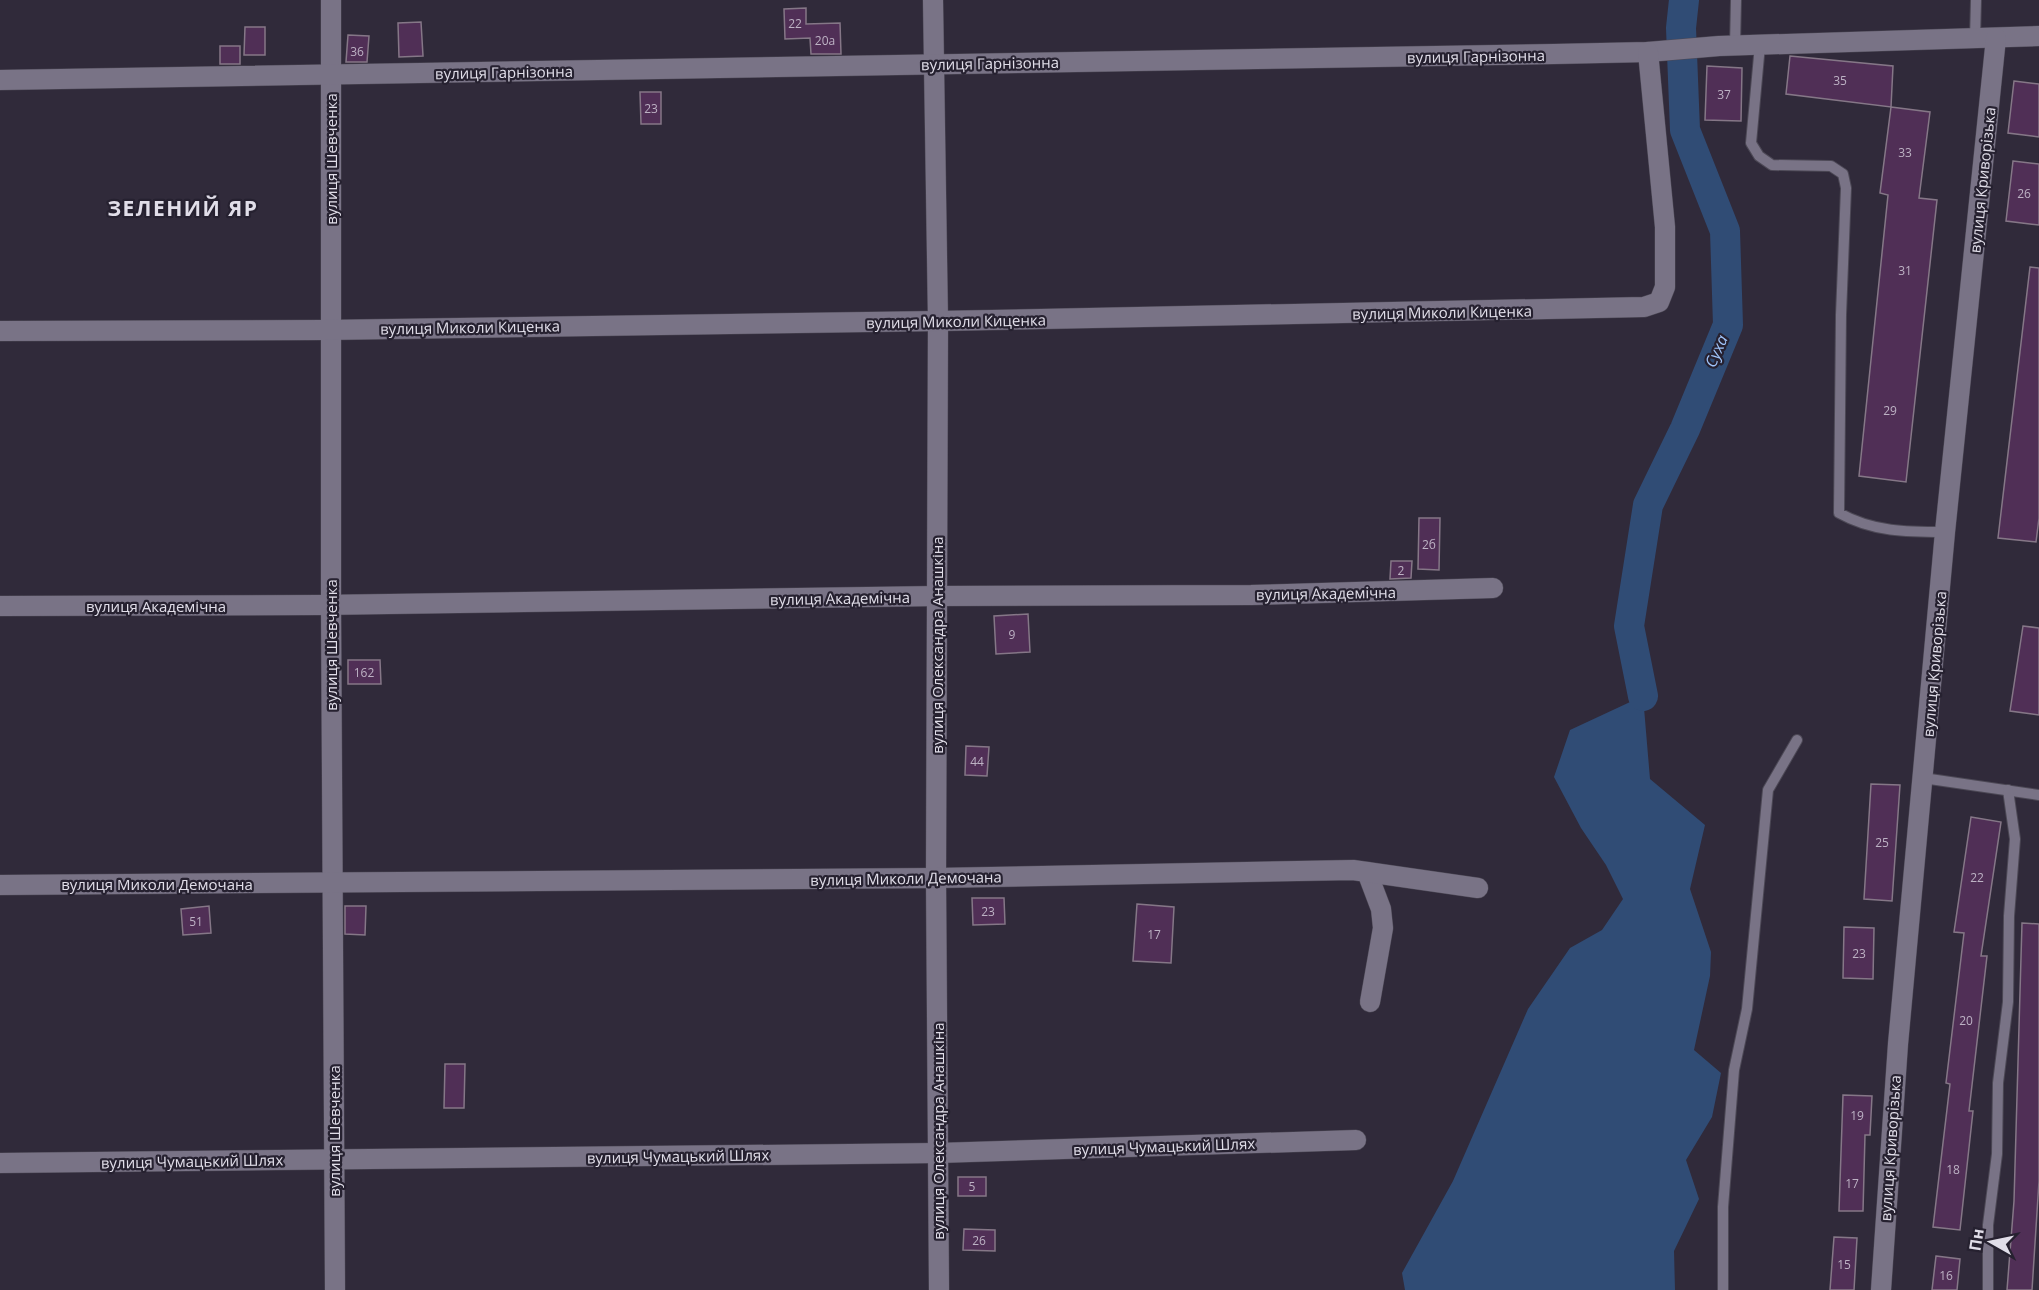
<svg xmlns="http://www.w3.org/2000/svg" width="2039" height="1290" viewBox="0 0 2039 1290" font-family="'Open Sans',sans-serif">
<rect width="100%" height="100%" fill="#302a3a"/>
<!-- water -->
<path fill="#304c75" d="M1643 696 1650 779 1705 825 1690 889 1711 952 1710 976 1694 1050 1721 1073 1712 1117 1686 1160 1699 1199 1674 1251 1675 1290H1405L1402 1273 1453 1181 1528 1009 1570 948 1602 930 1623 899 1606 865 1581 828 1554 777 1570 730Z"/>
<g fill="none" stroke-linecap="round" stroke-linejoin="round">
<!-- river -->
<path stroke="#304c75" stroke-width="30" d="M1643 696 1629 626 1648 505 1685 429 1728 325 1725 231 1685 130 1681 28 1684 0"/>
</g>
<!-- building -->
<g fill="#502f56" stroke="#857787" stroke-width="1.5">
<path d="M806 8V24L840 23 841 54H811L810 38 785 39 784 9Z"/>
<path d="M421 22 423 56 399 57 398 23Z"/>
<path d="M245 27H265V55H244Z"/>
<path d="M348 35 369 36 367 62H346Z"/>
<rect x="220" y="46" width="20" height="18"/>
<path d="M1790 56 1893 66 1891 107 1786 94Z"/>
<path d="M1707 66 1742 68 1741 121 1705 120Z"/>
<path d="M2014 81 2039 84V137L2008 133Z"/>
<path d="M640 92H661V124H641Z"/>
<path d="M1891 107 1930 112 1919 198 1937 200 1906 482 1859 476 1888 195 1880 193Z"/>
<path d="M2013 161 2039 164V225L2006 221Z"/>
<path d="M2030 267 2039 268V518L2036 542 1998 538Z"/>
<path d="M1419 518H1440L1439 570 1418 569Z"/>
<path d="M1391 561H1412L1411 578 1390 579Z"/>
<path d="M1028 614 1030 652 996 654 994 616Z"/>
<path d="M2023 626 2039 628V715L2010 711Z"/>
<path d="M348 660H380L381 684H348Z"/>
<path d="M966 746 989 747 987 776 965 775Z"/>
<path d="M1871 784 1900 785 1892 901 1864 899Z"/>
<path d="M1971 817 2001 822 1981 956H1987L1969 1111H1973L1960 1230 1933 1227 1950 1084 1946 1083 1964 933 1954 932Z"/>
<path d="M972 898H1004L1005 924 973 925Z"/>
<path d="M1137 904 1174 907 1171 963 1133 961Z"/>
<path d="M209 906 211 933 183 935 181 909Z"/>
<path d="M345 906H366L365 935 345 934Z"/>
<path d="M2022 923 2039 924V1181L2032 1290H2007L2014 1201Z"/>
<path d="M1844 927 1874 928 1873 979 1843 978Z"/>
<path d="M445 1064H465L464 1108H444Z"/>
<path d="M1843 1095 1872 1096 1870 1135H1865L1863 1211H1839Z"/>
<rect x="958" y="1177" width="28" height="19"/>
<path d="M964 1229 995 1230V1251L963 1250Z"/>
<path d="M1834 1237 1857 1238 1854 1290H1830Z"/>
<path d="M1936 1256 1960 1259 1957 1290H1932Z"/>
</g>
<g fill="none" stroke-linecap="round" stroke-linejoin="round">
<defs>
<g id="lane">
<path d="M1975 39 1976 0"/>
<path d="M1760 45 1751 143 1759 156 1772 165 1831 166 1843 174 1846 188 1841 315 1839 513C1873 532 1907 532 1945 532"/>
<path d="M1735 46 1736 0"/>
<path d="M1923 778 2039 795"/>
<path d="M1723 1290V1207L1734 1070 1747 1009 1768 790 1797 740"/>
<path d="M1988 1290V1225L1997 1154 1998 1083 2008 1002 2009 916 2015 839 2008 790"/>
</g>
<g id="street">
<path d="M331 0V605L335 1290"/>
<path d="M933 0 938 321 936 878 939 1290"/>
<path d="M0 80 1554 54 1648 52 1719 46 2039 36"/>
<path d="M0 331 325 330 938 321 1644 307 1659 302 1665 287V227L1648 52"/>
<path d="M0 606 320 605 938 596 1251 595 1493 588"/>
<path d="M1367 872 1381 909 1383 928 1370 1002"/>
<path d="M0 885 936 878 1353 870 1478 888"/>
<path d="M0 1163 938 1153 1356 1140"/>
<path d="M1881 1290 1898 1044 1945 532 1996 38"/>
</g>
</defs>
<!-- lane casing -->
<use href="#lane" stroke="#4c4855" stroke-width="12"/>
<!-- street casing -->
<use href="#street" stroke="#4c4855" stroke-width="21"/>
<!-- lane -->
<use href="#lane" stroke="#797386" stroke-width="10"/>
<!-- street -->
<use href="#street" stroke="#797386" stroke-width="20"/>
</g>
<g text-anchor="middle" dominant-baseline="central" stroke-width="4.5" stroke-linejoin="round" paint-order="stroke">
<!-- number labels -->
<g font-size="12" fill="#bdb2c4">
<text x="795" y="23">22</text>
<text x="825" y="40">20а</text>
<text x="357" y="51">36</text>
<text x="1840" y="80">35</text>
<text x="1724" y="94">37</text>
<text x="651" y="108">23</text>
<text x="1905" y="152">33</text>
<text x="2024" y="193">26</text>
<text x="1905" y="270">31</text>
<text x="1890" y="410">29</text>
<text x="1429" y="544">2б</text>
<text x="1401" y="570">2</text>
<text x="1012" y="634">9</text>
<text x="364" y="672">162</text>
<text x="977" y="761">44</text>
<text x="1882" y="842">25</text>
<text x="1977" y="877">22</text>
<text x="988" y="911">23</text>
<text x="196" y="921">51</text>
<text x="1154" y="934">17</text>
<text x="1859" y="953">23</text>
<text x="1966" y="1020">20</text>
<text x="1857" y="1115">19</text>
<text x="1953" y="1169">18</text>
<text x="1852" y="1183">17</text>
<text x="972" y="1186">5</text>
<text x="979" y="1240">26</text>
<text x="1844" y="1264">15</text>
<text x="1946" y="1275">16</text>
</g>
<!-- street labels -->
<g font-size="15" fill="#e1dee9" stroke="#262130">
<text transform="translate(1476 56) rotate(-1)">вулиця Гарнізонна</text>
<text transform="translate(990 63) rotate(-1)">вулиця Гарнізонна</text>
<text transform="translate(504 72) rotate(-1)">вулиця Гарнізонна</text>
<text transform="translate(331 159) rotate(-90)">вулиця Шевченка</text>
<text transform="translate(1982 180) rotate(-84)">вулиця Криворізька</text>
<text transform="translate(1442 312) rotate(-1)">вулиця Миколи Киценка</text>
<text transform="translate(956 321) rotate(-1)">вулиця Миколи Киценка</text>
<text transform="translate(470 327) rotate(-1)">вулиця Миколи Киценка</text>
<text transform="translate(1326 593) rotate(-1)">вулиця Академічна</text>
<text transform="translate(840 598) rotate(-1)">вулиця Академічна</text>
<text x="156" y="606">вулиця Академічна</text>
<text transform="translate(331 645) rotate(-90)">вулиця Шевченка</text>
<text transform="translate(937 645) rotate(-90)">вулиця Олександра Анашкіна</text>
<text transform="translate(1934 664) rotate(-85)">вулиця Криворізька</text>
<text transform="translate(906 878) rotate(-1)">вулиця Миколи Демочана</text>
<text x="157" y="884">вулиця Миколи Демочана</text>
<text transform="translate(334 1131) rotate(-90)">вулиця Шевченка</text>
<text transform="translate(938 1131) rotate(-90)">вулиця Олександра Анашкіна</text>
<text transform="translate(1164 1146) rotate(-2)">вулиця Чумацький Шлях</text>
<text transform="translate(1890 1148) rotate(-86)">вулиця Криворізька</text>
<text transform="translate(678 1156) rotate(-1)">вулиця Чумацький Шлях</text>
<text transform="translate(192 1161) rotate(-1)">вулиця Чумацький Шлях</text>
</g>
<!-- water labels -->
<g font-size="16" font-style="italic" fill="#9fc4fa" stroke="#262130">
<text transform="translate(1716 351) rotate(-66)">Суха</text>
</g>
<!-- district labels -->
<g font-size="21" font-weight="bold" letter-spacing="1.5" fill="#e1dee9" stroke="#262130">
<text x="183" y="208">ЗЕЛЕНИЙ ЯР</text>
</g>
</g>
<!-- north arrow -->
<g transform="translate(1991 1242) rotate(279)" stroke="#262130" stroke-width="4.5" paint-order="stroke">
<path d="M0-4.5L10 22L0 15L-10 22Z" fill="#e1dee9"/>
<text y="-9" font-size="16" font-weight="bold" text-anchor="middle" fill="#e1dee9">Пн</text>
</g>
</svg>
